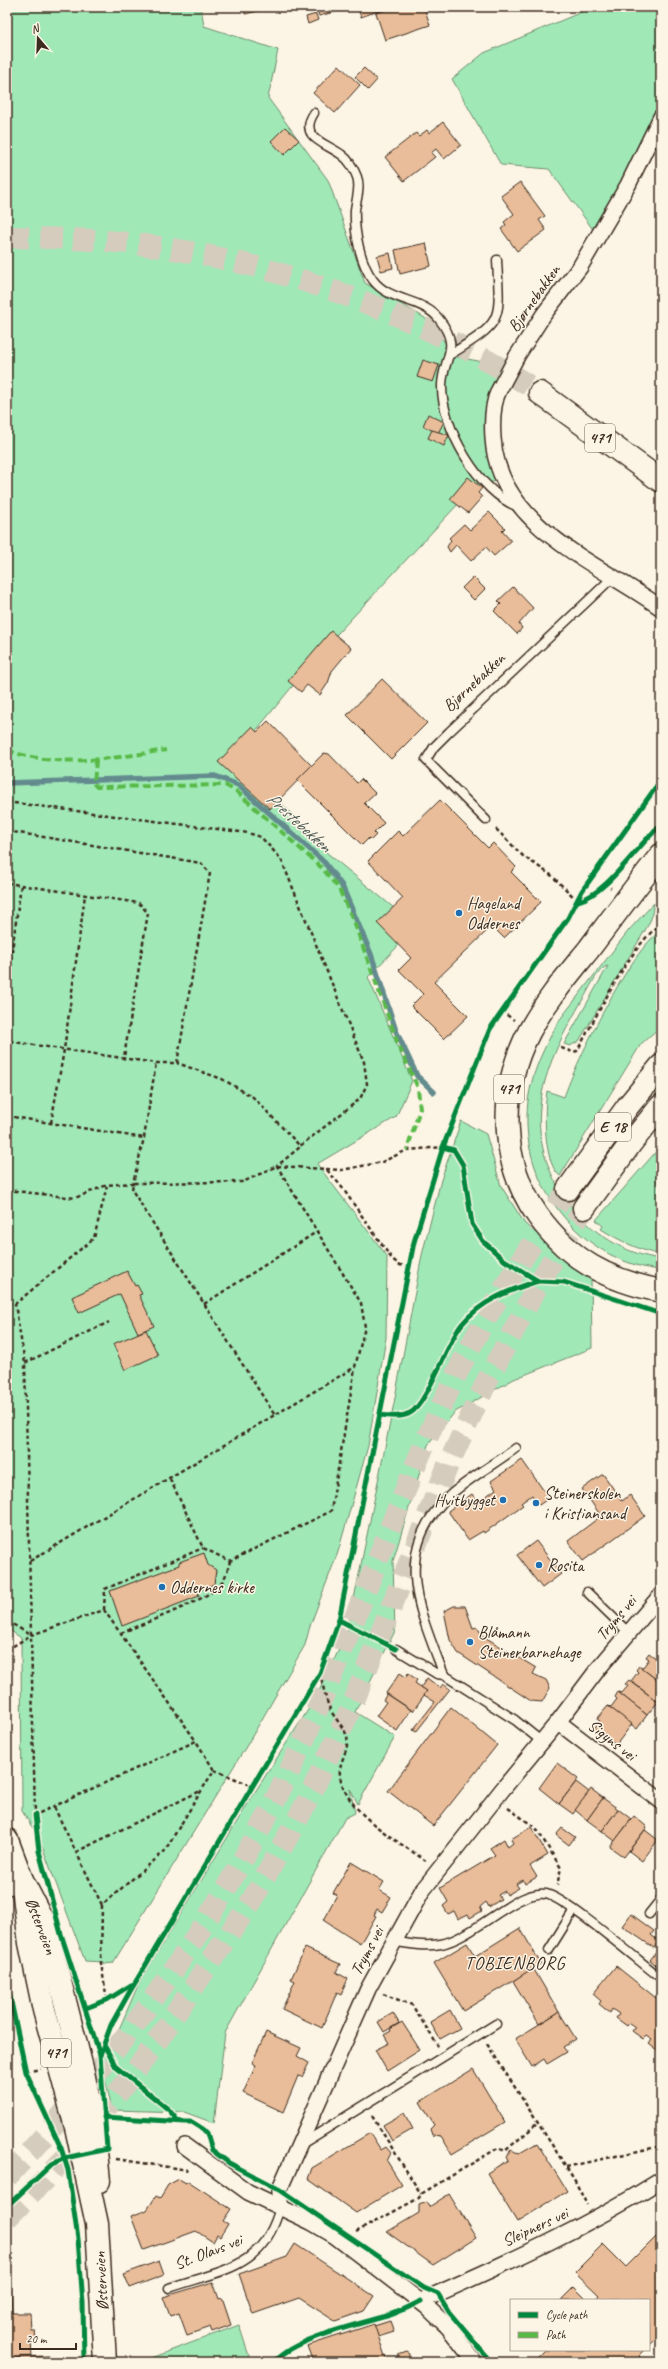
<svg xmlns="http://www.w3.org/2000/svg" width="668" height="2369" viewBox="0 0 668 2369" font-family="Caveat,sans-serif">
<rect width="100%" height="100%" fill="#fcf5e5"/>
<filter id="ink" filterUnits="userSpaceOnUse"><feTurbulence type="fractalNoise" baseFrequency=".025" numOctaves="2"/><feDisplacementMap in="SourceGraphic" scale="8" xChannelSelector="R" yChannelSelector="G"/><feConvolveMatrix kernelMatrix="1 2 1 2 8 2 1 2 1" color-interpolation-filters="sRGB"/></filter>
<g filter="url(#ink)">
<!-- green -->
<g fill="#a0e9b7" stroke="#6e8a6a">
<path d="M7 7H201L204 26 278 50 268 98 328 180 365 283 425 318 457 357 505 366 498 455 504 479 474 487 324 648 254 733 253 772 326 852 411 922 431 912 368 977 412 1081 396 1117 317 1164 387 1256 386 1338 368 1446 338 1552 310 1626 305 1645 247 1745 113 1963 104 1964 103 1962 85 1961 39 1838 22 1811 21 1638 7 1628Z"/>
<path d="M586 7H661V104L598 228 597 235 549 169 501 165 452 79 484 53 584 11Z"/>
<path d="M654 903 651 919 647 927 579 1041 570 1046 564 1044 608 966C597 968 589 991 583 999 565 1030 547 1063 541 1099 529 1173 587 1249 661 1259V1270C587 1263 525 1192 527 1117 527 1081 543 1048 561 1018L629 930Z"/>
<path d="M661 931V1026L641 1044 560 1176C543 1163 544 1110 547 1091L564 1097C576 1062 631 948 661 931Z"/>
<path d="M461 1121 486 1134 501 1186 525 1224 591 1278 592 1348 514 1379 455 1412 428 1445 393 1561 395 1631 355 1712 395 1737 358 1804 350 1789 355 1813 345 1818 225 2033 214 2123 184 2112 112 2110 100 2055 113 2043 139 1983 255 1792 315 1699 347 1633 394 1403 422 1255 441 1180Z"/>
<path d="M661 1146V1174L657 1176 656 1180 661 1192V1255C639 1250 620 1241 601 1229L603 1226 596 1220Z"/>
<path d="M239 2325 249 2356 245 2362H140Z"/>
</g>
<g fill="none" stroke-linecap="round" stroke-linejoin="round">
<!-- stream -->
<path stroke="#638b8e" stroke-width="5.5" d="M7 783 215 776 238 785 324 862 342 886 371 954 396 1031 417 1076 434 1092"/>
</g>
<!-- building -->
<g fill="#e9bd99" stroke="#3b2a1e">
<path d="M243 7H275L245 14Z"/>
<path d="M316 7H342V10L319 16Z"/>
<path d="M357 7H385L386 8 361 17Z"/>
<path d="M395 7H424L430 25 385 40 376 13Z"/>
<path d="M316 14 318 20 308 24 306 17Z"/>
<path d="M339 65 360 85 335 113 313 93Z"/>
<path d="M364 68 377 80 368 90 355 77Z"/>
<path d="M443 122 461 145 444 159 436 149 431 153 435 157 404 181 385 157 416 133 419 136 427 130 429 133Z"/>
<path d="M285 127 299 140 284 155 271 141Z"/>
<path d="M520 182 545 216 539 220 546 230 517 251 501 229 506 225 504 222 514 214 501 196Z"/>
<path d="M426 243 431 266 400 274 395 250Z"/>
<path d="M390 253 393 268 381 271 377 256Z"/>
<path d="M423 360 439 365 433 382 417 377Z"/>
<path d="M428 414 444 422 438 433 423 426Z"/>
<path d="M432 430 449 435 444 446 428 438Z"/>
<path d="M468 477 482 488 478 493 482 497 468 513 450 499Z"/>
<path d="M489 512 505 528 502 531 511 541 494 556 486 547 471 561 456 545 450 552 447 547 451 540 449 538 464 524 470 530Z"/>
<path d="M473 577 485 589 474 600 462 588Z"/>
<path d="M513 587 533 608 519 624 522 628 517 634 494 611 501 604 498 601Z"/>
<path d="M331 631 351 648 332 671 328 683 320 695 307 685 301 692 288 681Z"/>
<path d="M382 679 427 723 391 759 347 715Z"/>
<path d="M268 721 312 766 270 809 218 762 252 727 257 732Z"/>
<path d="M324 753 329 754 357 783 361 779 375 793 364 803 384 823 374 833 376 835 371 840 369 838 362 845 297 780Z"/>
<path d="M440 800 488 848 493 843 516 867 511 872 541 902 504 938 492 926 434 982 468 1016 444 1039 411 1006 423 994 399 970 411 958 377 923 403 898 368 861 398 831 403 836Z"/>
<path d="M127 1271 135 1286 137 1285 142 1294 139 1295 154 1326 138 1333 120 1294 79 1313 72 1297Z"/>
<path d="M146 1330 158 1355 125 1370 113 1344Z"/>
<path d="M522 1460 549 1498 539 1505 532 1495 521 1503 523 1505 484 1533 483 1531 468 1540 448 1511 472 1494 478 1502 496 1489 491 1481Z"/>
<path d="M603 1474 622 1501 630 1495 645 1516 583 1561 568 1541 601 1516 582 1489Z"/>
<path d="M536 1541 561 1574 542 1588 517 1555Z"/>
<path d="M204 1553 208 1565 216 1570 214 1584 198 1591 199 1596 122 1626 110 1591 179 1565V1562Z"/>
<path d="M454 1606H465L473 1628 477 1627 483 1636 536 1668 533 1674 546 1680 550 1688 542 1702 531 1701 458 1653 450 1640 444 1611Z"/>
<path d="M649 1653 661 1662V1683L639 1666 643 1667 649 1659 646 1657Z"/>
<path d="M639 1666 661 1683V1698L658 1702 631 1681 638 1672 636 1670Z"/>
<path d="M400 1673 406 1677 408 1673 417 1680 415 1683 427 1691 413 1711 386 1693Z"/>
<path d="M427 1678 440 1688 443 1684 450 1689 416 1732 413 1730 435 1702 424 1695 427 1691 421 1687Z"/>
<path d="M629 1680 658 1702 647 1715 618 1692 622 1693 628 1686 625 1684Z"/>
<path d="M618 1692 647 1715 637 1729 608 1706 611 1707 617 1699 615 1697Z"/>
<path d="M387 1694 411 1710 397 1731 376 1716 386 1702 383 1700Z"/>
<path d="M608 1706 632 1724 616 1745 594 1728 600 1721 597 1719Z"/>
<path d="M451 1707 497 1745 433 1826 388 1791Z"/>
<path d="M557 1763 578 1779 559 1804 539 1788Z"/>
<path d="M576 1782 589 1792 573 1814 559 1804Z"/>
<path d="M591 1789 603 1798 587 1820 575 1810Z"/>
<path d="M603 1798 618 1809 602 1831 587 1820Z"/>
<path d="M618 1809 631 1819 615 1841 602 1831Z"/>
<path d="M634 1816 647 1827 624 1857 610 1847Z"/>
<path d="M531 1827 548 1855 530 1866 537 1877 525 1884 523 1880 516 1884 519 1888 507 1895 505 1891 498 1895 501 1899 489 1907 486 1902 480 1907 482 1911 470 1918 468 1914 458 1919 454 1911 448 1914 443 1906 448 1902 440 1888 495 1855 490 1848 504 1839 508 1847 513 1843 511 1839Z"/>
<path d="M562 1828 575 1837 569 1845 556 1835Z"/>
<path d="M645 1830 658 1840 642 1861 629 1851Z"/>
<path d="M351 1862 384 1882 379 1890 391 1897 382 1912 377 1909 374 1915 376 1916 360 1944 323 1920 337 1895 333 1893Z"/>
<path d="M631 1914 654 1931 651 1935 659 1941 654 1948 622 1926Z"/>
<path d="M520 1928 541 1964 463 2011 434 1963 467 1943 475 1956Z"/>
<path d="M661 1946V1969L650 1960Z"/>
<path d="M305 1948 340 1964 336 1972 348 1979 341 1994 337 1992 322 2028 282 2009 295 1981 291 1979Z"/>
<path d="M616 1966 656 1998 661 1992 660 2053 649 2044 652 2040 646 2036 643 2039 632 2031 635 2027 629 2023 627 2026 616 2018 619 2014 612 2009 610 2013 599 2004 601 2001 593 1994Z"/>
<path d="M533 1968 559 2012 539 2024 513 1981Z"/>
<path d="M450 2010 460 2028 440 2039 430 2022Z"/>
<path d="M559 2012 576 2039 563 2047 567 2052 547 2064 544 2059 532 2067 515 2039Z"/>
<path d="M393 2013 399 2023 384 2032 378 2022Z"/>
<path d="M402 2022 420 2050 387 2071 375 2050 389 2043 384 2035 391 2031 390 2029Z"/>
<path d="M266 2032 301 2048 297 2056 309 2063 302 2077 298 2076 283 2112 243 2093 256 2065 252 2063Z"/>
<path d="M473 2069 505 2122 452 2154 441 2136 432 2135 430 2129 434 2125 420 2102Z"/>
<path d="M404 2113 413 2129 392 2141 383 2125Z"/>
<path d="M370 2133 381 2150 386 2147 391 2153 387 2161 402 2185 356 2213 308 2179 312 2168Z"/>
<path d="M537 2143 567 2191 517 2222 487 2173 508 2160 506 2156 511 2150 518 2154Z"/>
<path d="M179 2179 186 2183 188 2181 231 2209 223 2221 228 2224 220 2237 217 2235 213 2242 196 2231 144 2250 131 2216 147 2210 156 2196 160 2198 168 2185Z"/>
<path d="M449 2194 476 2238 433 2265 387 2232 419 2213V2205L426 2202 429 2207Z"/>
<path d="M661 2232V2342L657 2338 649 2346V2300H595L599 2295 575 2272 603 2244 626 2267Z"/>
<path d="M295 2244 374 2296 364 2311 335 2321 299 2298 253 2314 239 2274 287 2257Z"/>
<path d="M159 2261 164 2275 130 2288 124 2274Z"/>
<path d="M7 2269H10L12 2313H7Z"/>
<path d="M213 2282 219 2299 222 2298 231 2325 212 2332 210 2327 187 2335 179 2313 170 2316 163 2297Z"/>
<path d="M574 2287 585 2298 582 2300H561Z"/>
<path d="M7 2313H30L31 2330H35L36 2340H31L32 2357 7 2358Z"/>
<path d="M390 2321 394 2332 378 2337 374 2326Z"/>
<path d="M374 2324 387 2362H313L307 2346Z"/>
<path d="M546 2350H645L639 2356 642 2359 639 2362H534Z"/>
<path d="M407 2352 410 2354V2359L397 2362 398 2355Z"/>
<path d="M50 2356V2362H20V2357Z"/>
</g>
<g fill="none" stroke-linecap="round" stroke-linejoin="round">
<!-- primary-tunnel -->
<path stroke="#d5ccbd" stroke-width="22" stroke-dasharray="22 11" stroke-linecap="butt" d="M7 237C48 238 88 239 128 243 269 258 422 314 540 393"/>
<!-- highway-tunnel -->
<g stroke="#d5ccbd" stroke-width="22" stroke-dasharray="22 11" stroke-linecap="butt">
<path d="M7 2177C111 2065 203 1940 273 1804 345 1664 389 1512 458 1371 489 1308 529 1248 568 1189"/>
<path d="M7 2218 77 2146 151 2050 253 1899 308 1800 351 1708 448 1465 489 1377 539 1283 584 1208"/>
</g>
<defs>
<g id="lane">
<path d="M314 113C298 138 326 143 342 155 349 160 354 169 357 177 361 188 356 200 355 210 354 231 360 263 373 280 389 302 423 298 439 319 462 348 443 357 442 385 441 426 479 494 519 507"/>
<path d="M451 354C505 321 500 320 497 260"/>
<path d="M486 820 426 760 434 747 449 732 613 577"/>
<path d="M587 1592 628 1632"/>
<path d="M396 1649 437 1674 444 1675 515 1720 541 1741"/>
<path d="M444 1675C420 1611 390 1552 449 1496 469 1478 495 1464 516 1448"/>
<path d="M649 1914 661 1899"/>
<path d="M393 1941C409 1944 425 1947 441 1944 474 1938 517 1889 546 1894 566 1898 640 1962 661 1978"/>
<path d="M549 1950 574 1910"/>
<path d="M300 2145 496 2024"/>
<path d="M169 2288C221 2270 264 2269 280 2207"/>
</g>
<g id="street">
<path d="M517 356 544 314 580 267 628 185 661 117"/>
<path d="M499 390C492 404 492 423 493 438 498 527 599 563 661 608"/>
<path d="M558 1722 661 1801"/>
<path d="M185 2146 248 2192 311 2222 335 2236 426 2306 448 2327 475 2362"/>
<path d="M280 2207V2188L368 1989 422 1891 502 1790 558 1722 598 1669 661 1595"/>
<path d="M421 2301C503 2265 585 2228 661 2180"/>
</g>
<path id="secondary" d="M7 1884 22 1880"/>
<g id="primary">
<path d="M540 393 661 481"/>
<path d="M661 855C636 886 613 917 589 949 568 975 545 1002 529 1032 499 1090 499 1162 538 1216 571 1261 607 1280 661 1291"/>
<path d="M7 1840 22 1880 42 1919 57 1970 83 2072 93 2122 99 2181"/>
<path d="M22 1880 30 1943 44 2010 76 2127 97 2224 105 2362"/>
</g>
<g id="highway">
<path d="M568 1189 628 1106 661 1066"/>
<path d="M584 1208 631 1143 661 1106"/>
</g>
</defs>
<!-- lane casing -->
<use href="#lane" stroke="#3b2a1e" stroke-width="11"/>
<!-- street casing -->
<use href="#street" stroke="#3b2a1e" stroke-width="18"/>
<!-- secondary casing -->
<use href="#secondary" stroke="#3b2a1e" stroke-width="24"/>
<!-- primary casing -->
<use href="#primary" stroke="#3b2a1e" stroke-width="25"/>
<!-- highway casing -->
<use href="#highway" stroke="#3b2a1e" stroke-width="25"/>
<!-- path -->
<g stroke="#3b2a1e" stroke-width="2.5" stroke-dasharray="4 3" stroke-linecap="butt">
<path d="M7 802 248 833 261 837 281 859 364 1062 367 1084 360 1099 300 1146 253 1097 222 1079 177 1063"/>
<path d="M496 829 523 856 551 875 578 901"/>
<path d="M7 831 201 863 210 873 177 1063H156L7 1041"/>
<path d="M655 835 661 825"/>
<path d="M7 883 139 903 148 913 124 1057"/>
<path d="M605 883 611 888"/>
<path d="M7 987 21 885"/>
<path d="M501 1011 514 1020"/>
<path d="M561 1048 573 1052 577 1051C595 1020 633 940 661 925"/>
<path d="M7 1116 144 1138"/>
<path d="M51 1123 64 1050 85 895"/>
<path d="M327 1170 341 1186 392 1259 400 1265 409 1267"/>
<path d="M7 1190 75 1198 107 1185 133 1183 144 1138 156 1063"/>
<path d="M7 1303 15 1304 94 1238 107 1186"/>
<path d="M204 1304 318 1231"/>
<path d="M25 1363 109 1322"/>
<path d="M274 1414 132 1190 133 1183 243 1182 277 1166 342 1170 382 1162 407 1150 443 1147"/>
<path d="M170 1479 203 1548 230 1561 331 1511 355 1368"/>
<path d="M30 1561 355 1367 365 1327 361 1303 277 1166 300 1147"/>
<path d="M104 1610 105 1589 203 1548"/>
<path d="M7 1621 31 1635"/>
<path d="M121 1633C144 1623 203 1602 219 1586 225 1580 228 1569 230 1561"/>
<path d="M7 1650 31 1635 104 1610 196 1741 35 1815 25 1363 15 1304"/>
<path d="M320 1673C323 1685 325 1698 330 1709 334 1718 345 1728 347 1737 350 1750 338 1762 340 1775 345 1813 398 1841 426 1861"/>
<path d="M214 1770 253 1786"/>
<path d="M54 1807 102 1905 164 1852 214 1770 196 1741"/>
<path d="M508 1808 536 1828 561 1868 557 1885"/>
<path d="M76 1852 200 1791"/>
<path d="M102 1905 101 1963 107 2000"/>
<path d="M383 1994 412 2005 438 2046"/>
<path d="M487 2044 574 2179 587 2205"/>
<path d="M26 2072 40 2069"/>
<path d="M372 2116 421 2194"/>
<path d="M116 2159 188 2170"/>
<path d="M566 2167 661 2146"/>
<path d="M356 2232 419 2198 421 2194 498 2148 505 2151 538 2123"/>
</g>
<!-- lane -->
<use href="#lane" stroke="#fcf5e5" stroke-width="8"/>
<!-- street -->
<use href="#street" stroke="#fcf5e5" stroke-width="15"/>
<!-- secondary -->
<use href="#secondary" stroke="#fcf5e5" stroke-width="21"/>
<!-- primary -->
<use href="#primary" stroke="#fcf5e5" stroke-width="22"/>
<!-- highway -->
<use href="#highway" stroke="#fcf5e5" stroke-width="22"/>
<defs>
<path id="street-bridge" d="M499 390 517 356"/>
</defs>
<!-- street-bridge casing -->
<use href="#street-bridge" stroke="#3b2a1e" stroke-width="18" stroke-linecap="butt"/>
<!-- street-bridge -->
<use href="#street-bridge" stroke="#fcf5e5" stroke-width="15"/>
<!-- quiet -->
<g stroke="#58b947" stroke-width="4" stroke-dasharray="8 4" stroke-linecap="butt">
<path d="M7 750C57 769 114 758 166 750"/>
<path d="M96 760 94 784 97 787 225 785 236 791 323 869 339 889 354 922 398 1044 418 1088 420 1109 407 1150"/>
</g>
<defs>
<g id="cycleway">
<path d="M578 901C606 895 638 844 661 825"/>
<path d="M443 1147 454 1150 463 1165 472 1224 483 1241 504 1260 538 1281 564 1282 661 1314"/>
<path d="M380 1415C390 1416 401 1418 410 1413 427 1405 447 1342 462 1324 482 1300 510 1290 538 1281"/>
<path d="M339 1620 396 1649"/>
<path d="M7 1983 26 2072 61 2148 68 2170 78 2239 83 2303 84 2362"/>
<path d="M86 2008 107 2000 131 1985"/>
<path d="M104 2045 116 2067 169 2110 178 2121"/>
<path d="M100 2055 111 2025 129 1993 320 1673 339 1620 414 1242 443 1147 490 1029 568 918 582 891 661 780"/>
<path d="M104 2117 185 2122H192L203 2129 207 2133 212 2150 229 2163 280 2190 424 2288 438 2294 449 2312 491 2362"/>
<path d="M7 2206 52 2164 65 2158 107 2149 100 2055 61 1934 39 1851 35 1815"/>
<path d="M274 2362C294 2338 360 2324 390 2315 400 2312 411 2306 421 2301"/>
</g>
</defs>
<!-- cycleway casing -->
<use href="#cycleway" stroke="#fcf5e5" stroke-width="8"/>
<!-- cycleway -->
<use href="#cycleway" stroke="#00873e" stroke-width="5"/>
</g>
</g>
<!-- markers -->
<g fill="#1f6fb2" stroke="#fcf5e5" stroke-width="1.5">
<circle cx="459" cy="913" r="4"/>
<circle cx="503" cy="1500" r="4"/>
<circle cx="536" cy="1503" r="4"/>
<circle cx="539" cy="1565" r="4"/>
<circle cx="162" cy="1587" r="4"/>
<circle cx="470" cy="1642" r="4"/>
</g>
<g text-anchor="middle" dominant-baseline="central" stroke-width="3" stroke-linejoin="round" paint-order="stroke">
<!-- shield labels -->
<g fill="#fcf5e5" stroke="#75675a" stroke-width="1">
<rect x="585" y="424" width="30" height="28" rx="3"/>
<rect x="494" y="1075" width="30" height="28" rx="3"/>
<rect x="595" y="1113" width="36" height="28" rx="3"/>
<rect x="41" y="2039" width="30" height="28" rx="3"/>
</g>
<g font-size="16" font-weight="bold" fill="#3b2a1e">
<text x="600" y="438">471</text>
<text x="509" y="1089">471</text>
<text x="613" y="1127">E 18</text>
<text x="56" y="2053">471</text>
</g>
<!-- street labels -->
<g font-size="17" fill="#3b2a1e" stroke="#fcf5e5">
<text transform="translate(534 298) rotate(-55)">Bjørnebakken</text>
<text transform="translate(474 682) rotate(-43)">Bjørnebakken</text>
<text transform="translate(616 1618) rotate(-50)">Tryms vei</text>
<text transform="translate(612 1740) rotate(38)">Sigyns vei</text>
<text transform="translate(41 1926) rotate(69)">Østerveien</text>
<text transform="translate(367 1951) rotate(-62)">Tryms vei</text>
<text transform="translate(535 2227) rotate(-25)">Sleipners vei</text>
<text transform="translate(208 2252) rotate(-21)">St. Olavs vei</text>
<text transform="translate(101 2281) rotate(-93)">Østerveien</text>
</g>
<!-- poi labels -->
<g font-size="17" fill="#3b2a1e" stroke="#fcf5e5" text-anchor="start">
<text x="467" y="903">Hageland<tspan x="467" dy="20">Oddernes</tspan></text>
<text x="544" y="1493">Steinerskolen<tspan x="544" dy="20">i Kristiansand</tspan></text>
<text x="495" y="1500" text-anchor="end">Hvitbygget</text>
<text x="547" y="1565">Rosita</text>
<text x="170" y="1587">Oddernes kirke</text>
<text x="478" y="1632">Blåmann<tspan x="478" dy="20">Steinerbarnehage</tspan></text>
</g>
<!-- water labels -->
<g font-size="18" font-style="italic" fill="#4f5b56" stroke="#fcf5e5">
<text transform="translate(299 822) rotate(42)">Prestebekken</text>
</g>
<!-- neighbourhood labels -->
<g font-size="18" letter-spacing="1" fill="#3b2a1e" stroke="#fcf5e5">
<text x="515" y="1963">TOBIENBORG</text>
</g>
</g>
<!-- margin -->
<rect width="668" height="2369" fill="none" stroke="#fcf5e5" stroke-width="24"/>
<rect x="12" y="12" width="644" height="2345" fill="none" stroke="#3b2a1e" stroke-width="1.5" filter="url(#ink)"/>
<!-- legend -->
<rect x="510" y="2299" width="140" height="52" fill="#fcf5e5" stroke="#afa495"/>
<rect x="518" y="2312" width="20" height="6" fill="#00873e" stroke="#afa495"/>
<text x="546" y="2319" font-size="12" fill="#3b2a1e">Cycle path</text>
<rect x="518" y="2332" width="20" height="6" fill="#58b947" stroke="#afa495"/>
<text x="546" y="2339" font-size="12" fill="#3b2a1e">Path</text>
<!-- north arrow -->
<g transform="translate(38 38) rotate(341)" stroke="#fcf5e5" stroke-width="3" paint-order="stroke">
<path d="M0-3L7 15L0 10L-7 15Z" fill="#3b2a1e"/>
<text y="-6" font-size="11" font-weight="bold" text-anchor="middle" fill="#3b2a1e">N</text>
</g>
<!-- scale -->
<path d="M20 2343v6h56v-6" fill="none" stroke="#3b2a1e" stroke-width="2"/>
<text x="26" y="2343" font-size="12" fill="#3b2a1e" stroke="#fcf5e5" stroke-width="3" paint-order="stroke">20 m</text>
</svg>
